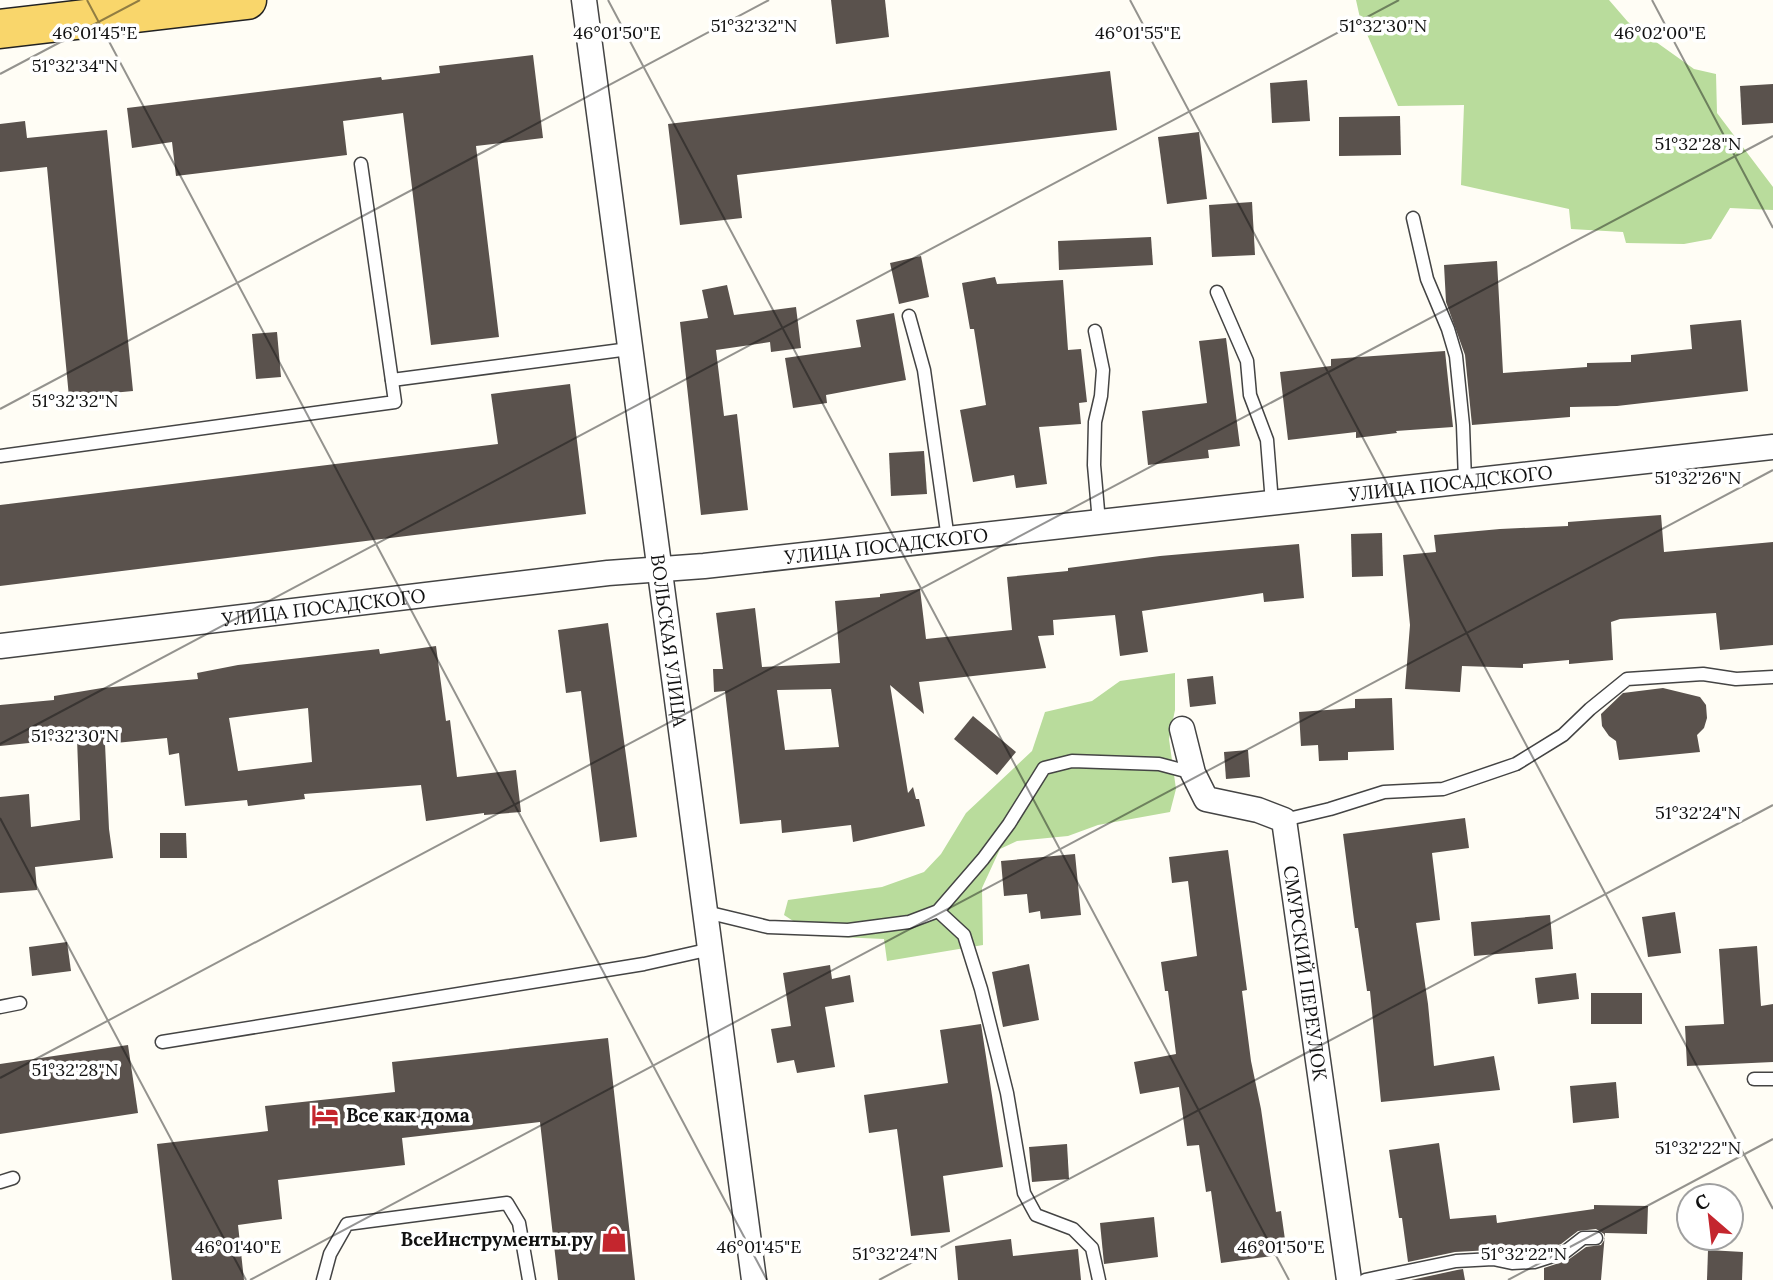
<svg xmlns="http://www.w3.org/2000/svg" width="1773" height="1280" viewBox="0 0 1773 1280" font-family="Lora,serif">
<rect width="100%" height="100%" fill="#fffdf5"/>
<!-- forest -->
<g fill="#b9dc9c">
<path d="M1356 0H1609L1628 22 1694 69 1716 74 1717 113 1773 187V210L1730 208 1711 239 1684 244 1626 243 1623 232 1571 229 1569 209 1461 185 1464 105 1398 106 1360 18Z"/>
<path d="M1175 673V710L1169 739 1176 789 1170 812 1098 825 1068 836 1017 841 1000 849 982 888 983 945 887 961 884 939 816 936 784 915 788 900 882 887 924 872 941 854 966 813 1032 751 1045 712 1092 701 1120 681Z"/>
</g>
<!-- building -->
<g fill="#5a524d" fill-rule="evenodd">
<path d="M831 0H885L889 37 836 44Z"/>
<path d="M533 55 543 138 476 146 499 337 431 345 403 113 343 121 347 155 176 176 172 142 132 148 127 108 381 77 382 80 440 73 439 66Z"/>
<path d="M1110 71 1117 130 737 175 742 218 680 225 668 124Z"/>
<path d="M1307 80 1310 121 1272 123 1270 83Z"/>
<path d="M1773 84V123L1742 125 1740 86Z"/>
<path d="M1400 116 1401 155 1339 156V117Z"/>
<path d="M25 121 27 138 107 130 133 391 69 397 47 167 0 172V124Z"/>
<path d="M1199 132 1207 199 1167 204 1158 137Z"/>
<path d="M1252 202 1255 255 1212 257 1209 205Z"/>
<path d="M1151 237 1153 265 1059 270 1058 241Z"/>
<path d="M921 256 929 297 899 304 890 263Z"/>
<path d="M1497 261 1503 373 1587 367V363L1631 362V355L1692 349 1690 325 1741 320 1748 391 1617 406 1570 407V417L1472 425 1465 355 1446 302 1444 265Z"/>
<path d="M995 277 997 284 1063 280 1068 350 1081 349 1087 402 1079 403 1081 424 1039 427 1047 484 1016 488 1014 475 973 482 960 410 986 405 974 329H970L962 283Z"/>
<path d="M727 285 734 315 796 307 801 348 771 352 770 342 716 350 724 416 737 414 748 510 701 515 680 322 708 318 702 290Z"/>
<path d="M894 313 906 380 826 395 827 403 793 408 785 358 861 347 856 320Z"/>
<path d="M277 332 281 377 256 379 252 334Z"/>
<path d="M1226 338 1240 446 1208 450 1209 458 1148 465 1142 411 1207 403 1199 341Z"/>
<path d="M1445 351 1453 427 1396 431 1397 433 1356 438V432L1288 440 1280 372 1331 366V359Z"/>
<path d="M570 384 586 514 0 586V505L498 444 491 394Z"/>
<path d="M924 451 927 494 891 496 889 453Z"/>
<path d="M1661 515 1664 552 1773 542V645L1720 650 1716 613 1620 619 1611 622 1613 660 1569 664V660L1523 664V668L1462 666 1460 692 1405 689 1410 625 1403 555 1436 552 1434 535 1500 529 1568 526V522Z"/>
<path d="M1382 533 1383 576 1352 577 1351 534Z"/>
<path d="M1299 544 1304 598 1264 602 1263 593 1142 611 1148 652 1120 656 1115 615 1053 620 1054 635 1038 636 1046 668 919 682 924 714 890 685 908 793 913 787 916 799H919L925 826 853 842 851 825 782 833 781 820 740 824 725 691 714 692 713 669H723L716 613 755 608 762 667 840 663 835 601 880 597V594L920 589 926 639 1012 630 1007 577 1068 571V568L1160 556ZM831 689 839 747 785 750 777 690Z"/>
<path d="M608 623 637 837 600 842 581 691 566 693 558 630Z"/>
<path d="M436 646 446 721 450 720 457 777 516 770 521 812 484 815V813L426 821 421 785 304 794 305 799 248 806 247 800 185 806 179 753 169 755 167 738 105 744 109 829 113 858 35 867 37 890 0 893V797L29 794 31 827 80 820 77 738 0 746V705L54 700V696L102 688 198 679 197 673 238 665 379 649 380 654ZM308 708 312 762 238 771 229 718Z"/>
<path d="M1213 676 1216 704 1190 707 1187 679Z"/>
<path d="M1663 688 1700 697 1706 705 1707 718 1704 728 1697 735 1700 752 1619 760 1616 741 1609 736 1602 726 1601 714 1623 693Z"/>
<path d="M1392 698 1394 750 1348 752V760L1319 761 1318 745 1301 746 1299 712 1355 708V699Z"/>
<path d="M973 716 1016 752 997 775 954 739Z"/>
<path d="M1248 750 1250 777 1226 779 1224 752Z"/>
<path d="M1465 818 1469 848 1432 853 1440 920 1416 923 1428 1004 1434 1066 1494 1056 1500 1090 1381 1102 1370 991H1367L1358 928H1355L1343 834Z"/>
<path d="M160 833H186L187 858H160Z"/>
<path d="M1228 850 1247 990 1242 991 1251 1061 1261 1109 1276 1212 1281 1211 1287 1254 1221 1263 1211 1191 1206 1192 1199 1145 1187 1146 1179 1087 1140 1094 1134 1062 1176 1054 1168 991H1165L1161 962 1197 956 1188 881 1172 883 1169 857Z"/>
<path d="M1075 854 1081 915 1041 919 1040 911 1029 913 1027 894 1004 896 1001 861Z"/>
<path d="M1675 912 1681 953 1648 957 1642 917Z"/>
<path d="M1550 915 1553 949 1474 956 1471 922Z"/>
<path d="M67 942 71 971 32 976 29 947Z"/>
<path d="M1757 946 1761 1006 1773 1004V1062L1687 1066 1685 1026 1724 1024 1719 949Z"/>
<path d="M1029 964 1039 1020 1003 1027 992 972Z"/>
<path d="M830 965 832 979 850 975 854 1002 825 1007 835 1067 797 1073 794 1060 777 1063 771 1029 791 1026 783 973Z"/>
<path d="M1576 973 1579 999 1538 1004 1535 978Z"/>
<rect x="1591" y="993" width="51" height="31"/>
<path d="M981 1024 1003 1167 943 1176 950 1232 911 1236 897 1129 869 1133 864 1095 948 1083 940 1030Z"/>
<path d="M608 1038 635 1280H558L540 1122 402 1138 405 1165 278 1180 282 1219 238 1225 244 1280H172L157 1144 268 1131 265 1106 395 1092 392 1062Z"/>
<path d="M128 1045 138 1113 0 1134V1064Z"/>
<path d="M1616 1082 1619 1118 1573 1123 1570 1086Z"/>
<path d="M1439 1143 1450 1219 1496 1215 1497 1223 1594 1209V1205L1648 1206 1647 1234 1605 1233 1601 1280H1544V1268L1568 1260 1586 1247 1601 1245 1605 1239 1604 1234 1596 1229 1578 1231 1561 1244 1544 1250 1527 1251 1526 1248 1455 1252 1408 1262 1402 1218H1399L1389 1150Z"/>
<path d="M1067 1144 1069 1179 1032 1182 1029 1147Z"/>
<path d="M1154 1217 1158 1257 1104 1264 1100 1223Z"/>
<path d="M1011 1239 1013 1256 1078 1249 1081 1280H958L955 1246Z"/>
<path d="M1708 1250 1743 1252 1742 1280H1707Z"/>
<path d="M1463 1269 1465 1280H1411L1457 1270Z"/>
</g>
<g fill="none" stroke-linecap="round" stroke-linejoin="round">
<defs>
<g id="lane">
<path d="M1413 218 1427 279 1448 329 1456 356 1463 425 1465 481"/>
<path d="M1217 292 1247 361 1250 395 1267 440 1272 503"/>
<path d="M909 316 924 370 948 539"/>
<path d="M1095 331 1103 370 1101 396 1095 422 1094 465 1099 522"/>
<path d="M392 380 629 349"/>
<path d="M0 456 395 402 361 164"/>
<path d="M1284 820 1330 809 1384 792 1443 789 1516 764 1563 735 1590 709 1627 679 1703 674 1736 679 1773 677"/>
<path d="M938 911 964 935 981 989 1007 1093 1024 1193 1036 1215 1073 1229 1092 1248 1099 1280"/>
<path d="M706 912 768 927 848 930 909 922 938 911 983 859 1009 824 1044 768 1072 761 1159 764 1193 773"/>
<path d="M0 1007 20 1003"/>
<path d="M162 1042 644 964 711 949"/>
<path d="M1754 1079H1773"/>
<path d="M0 1182 13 1178"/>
<path d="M323 1280 330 1254 347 1224 507 1203 519 1223 529 1280"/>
<path d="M1365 1280 1456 1261 1493 1259 1512 1263 1534 1262 1565 1252 1583 1238H1596"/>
</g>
<g id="street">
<path id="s1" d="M584 0 754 1280"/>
<path id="s2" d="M0 646 608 573 704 566 1773 447"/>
<path id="s3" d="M1182 729 1193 773 1206 799 1258 810 1284 820 1349 1280"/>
</g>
<path id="primary" d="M0 29 247 0"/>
</defs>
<!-- lane casing -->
<use href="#lane" stroke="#444" stroke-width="15"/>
<!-- street casing -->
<use href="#street" stroke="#444" stroke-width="27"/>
<!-- primary casing -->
<use href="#primary" stroke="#222" stroke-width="41"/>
<!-- lane -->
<use href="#lane" stroke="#fff" stroke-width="12"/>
<!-- street -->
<use href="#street" stroke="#fff" stroke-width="24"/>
<!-- primary -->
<use href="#primary" stroke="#f9d66b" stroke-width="38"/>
</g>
<!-- ticks -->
<path fill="none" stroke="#111" stroke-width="2" stroke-opacity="0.45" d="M87 0 767 1280M608 0 1289 1280M1130 0 1773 1209M1652 0 1773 228M0 74 140 0M0 409 769 0M0 744 1399 0M0 818 246 1280M0 1078 1773 136M250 1280 1773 470M879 1280 1773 805M1508 1280 1773 1139"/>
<!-- icons -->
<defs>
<symbol id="hotel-bare" viewBox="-9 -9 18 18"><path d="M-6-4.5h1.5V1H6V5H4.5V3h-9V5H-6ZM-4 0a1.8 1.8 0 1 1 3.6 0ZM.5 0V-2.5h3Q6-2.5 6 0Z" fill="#c4262e" stroke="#fff" stroke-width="2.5" paint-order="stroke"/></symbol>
<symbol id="shop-bare" viewBox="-9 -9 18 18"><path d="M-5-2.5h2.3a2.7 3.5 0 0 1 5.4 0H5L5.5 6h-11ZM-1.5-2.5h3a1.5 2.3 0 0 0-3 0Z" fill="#c4262e" stroke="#fff" stroke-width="2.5" paint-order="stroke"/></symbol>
</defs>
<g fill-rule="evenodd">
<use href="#hotel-bare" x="306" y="1096" width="38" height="38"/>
<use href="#shop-bare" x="595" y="1220" width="38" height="38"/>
</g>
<g text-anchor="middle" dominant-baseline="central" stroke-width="7" stroke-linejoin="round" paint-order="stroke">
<!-- street labels -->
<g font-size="19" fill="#111" stroke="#fff">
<text stroke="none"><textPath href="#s2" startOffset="1460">УЛИЦА ПОСАДСКОГО</textPath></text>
<text stroke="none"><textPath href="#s2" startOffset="892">УЛИЦА ПОСАДСКОГО</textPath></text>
<text stroke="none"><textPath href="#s2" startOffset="326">УЛИЦА ПОСАДСКОГО</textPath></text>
<text stroke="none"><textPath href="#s1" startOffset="646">ВОЛЬСКАЯ УЛИЦА</textPath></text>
<text stroke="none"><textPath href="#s3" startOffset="310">СМУРСКИЙ ПЕРЕУЛОК</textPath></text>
</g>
<!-- poi labels -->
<g font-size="19" font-weight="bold" fill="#111" stroke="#fff" text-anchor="start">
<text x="346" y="1115">Все как дома</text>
<text x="593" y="1239" text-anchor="end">ВсеИнструменты.ру</text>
</g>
</g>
<g font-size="18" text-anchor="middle" fill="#111" stroke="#fff" stroke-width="7" stroke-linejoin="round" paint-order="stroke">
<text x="754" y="32">51°32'32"N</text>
<text x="1383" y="32">51°32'30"N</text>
<text x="95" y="39">46°01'45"E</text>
<text x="617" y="39">46°01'50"E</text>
<text x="1138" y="39">46°01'55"E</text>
<text x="1660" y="39">46°02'00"E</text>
<text x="75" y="72">51°32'34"N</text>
<text x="1698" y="150">51°32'28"N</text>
<text x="75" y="407">51°32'32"N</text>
<text x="1698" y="484">51°32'26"N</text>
<text x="75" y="742">51°32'30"N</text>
<text x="1698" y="819">51°32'24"N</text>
<text x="75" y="1076">51°32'28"N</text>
<text x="1698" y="1154">51°32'22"N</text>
<text x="238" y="1253">46°01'40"E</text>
<text x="759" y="1253">46°01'45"E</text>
<text x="1281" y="1253">46°01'50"E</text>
<text x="895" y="1260">51°32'24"N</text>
<text x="1524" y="1260">51°32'22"N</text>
</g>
<!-- north arrow -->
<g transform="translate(1710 1217) rotate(332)"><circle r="33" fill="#ffffff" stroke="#a0a0a0" stroke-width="2"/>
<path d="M0-5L12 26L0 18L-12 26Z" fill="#c4262e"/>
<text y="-10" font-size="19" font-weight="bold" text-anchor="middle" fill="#111111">С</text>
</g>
</svg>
